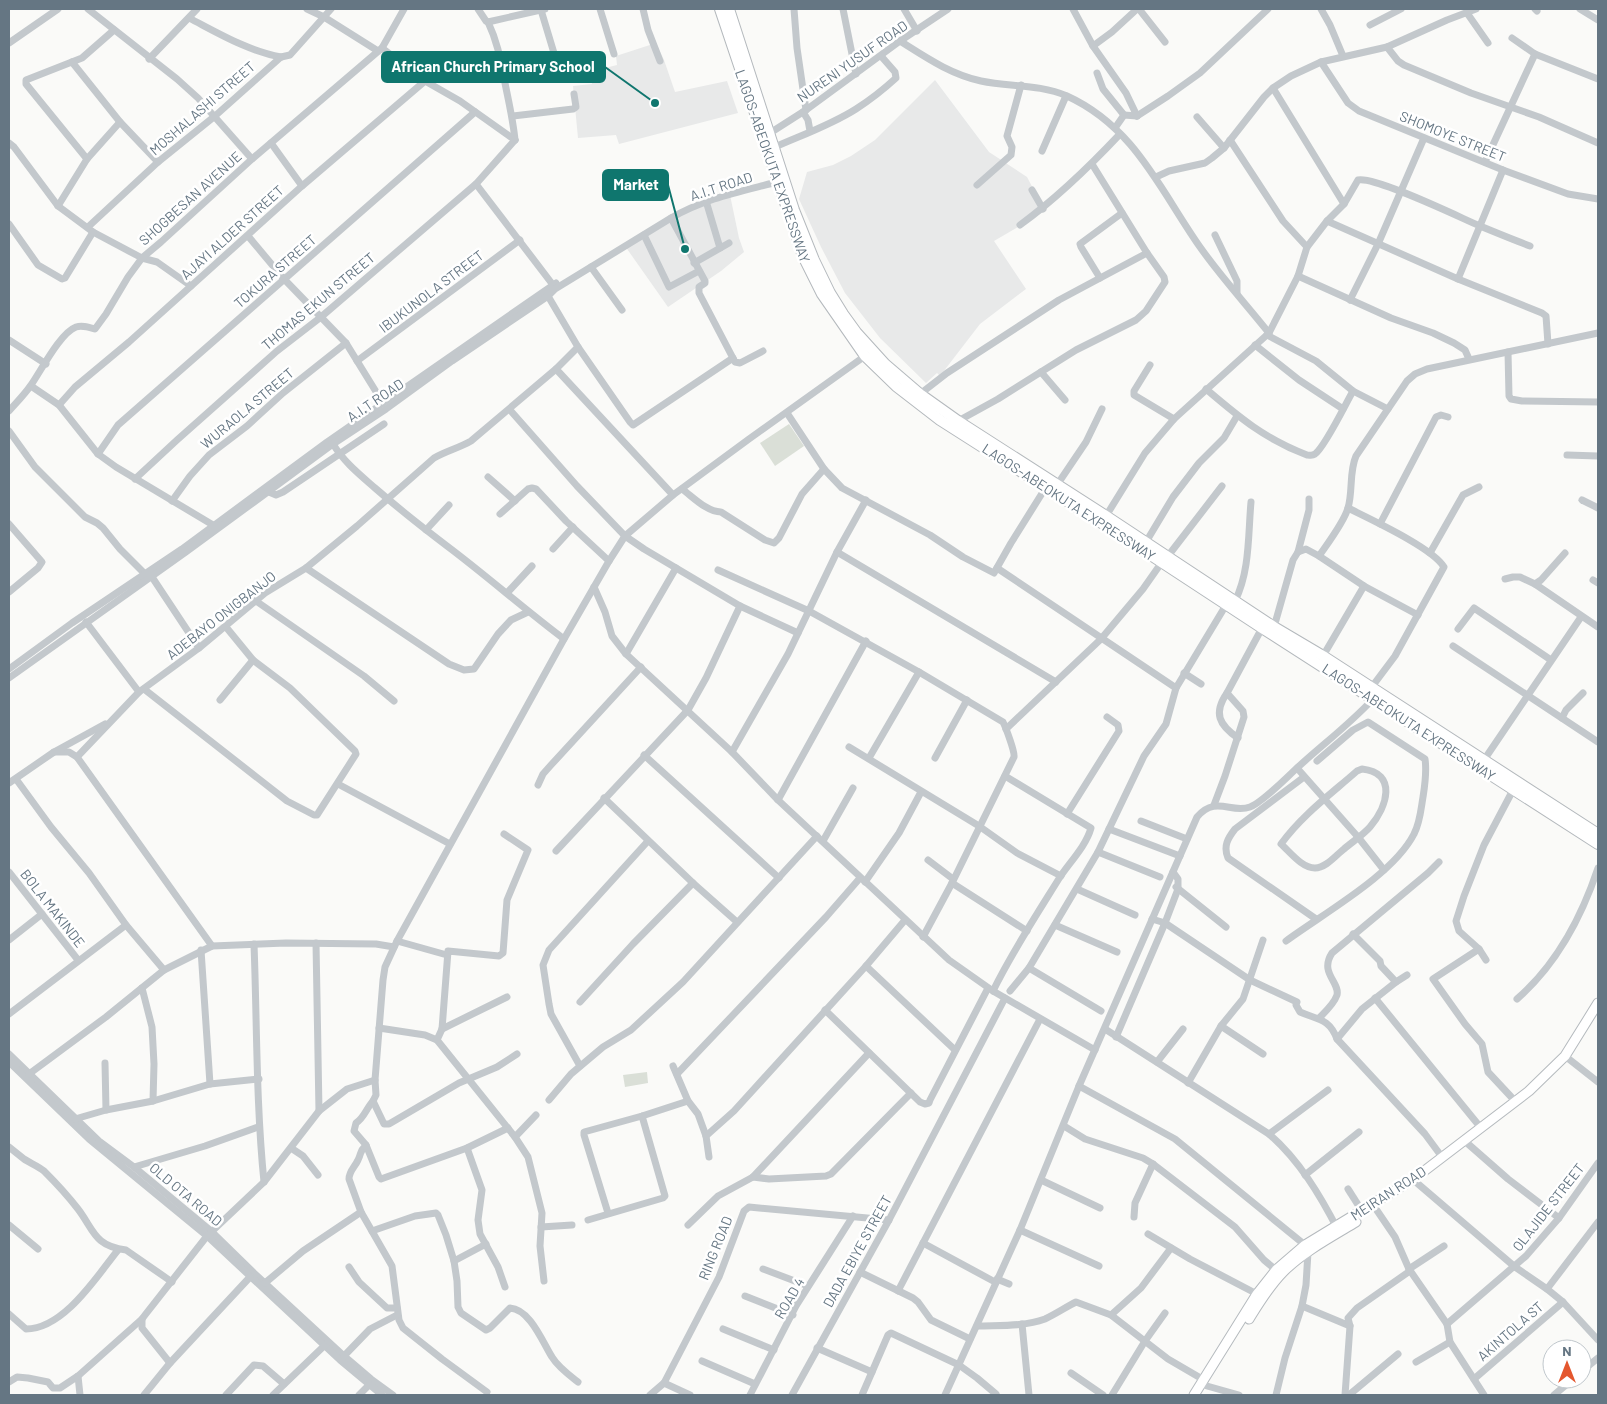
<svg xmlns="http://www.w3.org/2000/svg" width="1607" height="1404" viewBox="0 0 1607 1404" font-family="Barlow,sans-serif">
<rect width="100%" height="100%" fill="#fafaf8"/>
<!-- built -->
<g fill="#e8e9e9">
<path d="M656 43 664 60 675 92 727 81 738 113 619 144 616 135 578 138 573 86 592 84 589 72 617 65 616 56Z"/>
<path d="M935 80 989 152 1027 177 1045 211 994 241 1026 289 980 324 940 376 937 373 926 383 880 338 845 293 821 247 799 199 807 172 833 165 851 156 875 140Z"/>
<path d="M730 195 739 238 744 252 721 271 668 307 625 246 706 202Z"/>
</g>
<!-- green -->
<g fill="#dadfd7">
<path d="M789 424 804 446 775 466 760 443Z"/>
<path d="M647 1072 648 1083 625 1087 623 1075Z"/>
</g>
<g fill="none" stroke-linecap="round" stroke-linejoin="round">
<defs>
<g id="major">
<path d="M1249 1319C1259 1303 1269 1286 1283 1272 1303 1252 1331 1237 1356 1222"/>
<path d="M1194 1395 1257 1294 1276 1270 1305 1245 1415 1178 1529 1091 1565 1056 1598 1003"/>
</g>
<g id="highway">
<path d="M720 9 803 256 822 294 865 356 896 386 940 420 1111 529 1262 628 1598 844"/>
<path d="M729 9 794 210 814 260 830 293 843 314 856 332 885 364 920 394 958 421 1106 516 1274 627 1323 656 1598 834"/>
</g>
</defs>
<!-- major casing -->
<use href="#major" stroke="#b5babe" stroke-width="11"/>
<!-- highway casing -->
<use href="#highway" stroke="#b4b9bd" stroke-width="12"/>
<!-- minor -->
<g stroke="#c3c8cc" stroke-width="7">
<path d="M88 9 177 79 198 98 252 159"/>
<path d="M307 9 324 17 378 51"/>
<path d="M478 9 486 21 488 22 545 9"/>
<path d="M600 9 614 54"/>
<path d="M643 9 648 30 660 61"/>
<path d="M794 9 797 48 806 110"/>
<path d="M843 9 856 74"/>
<path d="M904 9 917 31"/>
<path d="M1073 9 1093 46 1126 93 1137 116"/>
<path d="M1139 9 1165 42"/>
<path d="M1321 9 1330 25 1343 56"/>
<path d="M1535 9 1537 11"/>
<path d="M1580 9 1598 20"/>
<path d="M541 10 560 73"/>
<path d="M1467 13 1488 43"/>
<path d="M189 18C218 33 248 51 281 57"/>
<path d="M488 22C497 41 500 57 504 78 508 99 513 119 515 140"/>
<path d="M1370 25 1401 9"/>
<path d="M1512 38 1535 54 1598 79"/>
<path d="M900 41C927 58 950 74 981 81 1010 87 1039 84 1067 96 1135 127 1160 190 1200 247 1221 277 1246 304 1269 333"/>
<path d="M9 43 58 9"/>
<path d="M1093 46 1112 32 1137 9"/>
<path d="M1387 47 1398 61 1404 65 1471 93 1539 117 1598 143"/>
<path d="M382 48 425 81 460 101 515 140"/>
<path d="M149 59 197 9"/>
<path d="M72 62 120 122 158 162"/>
<path d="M1321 62 1348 103 1359 111 1503 170 1568 194 1598 199"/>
<path d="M1097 73 1103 89 1124 115"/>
<path d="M1273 88 1344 204"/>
<path d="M803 112 808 120 810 131"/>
<path d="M513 116 573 109 576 107 574 94"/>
<path d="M1137 116 1168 96 1200 73 1268 9"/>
<path d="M1197 117 1224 148"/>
<path d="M1115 128 1124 115 1137 116"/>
<path d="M770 133 806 110 900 41 948 9"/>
<path d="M1230 140 1283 221 1307 247"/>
<path d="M9 143 14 147 58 206 93 232 142 258 157 262 191 286"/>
<path d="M271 143 302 186"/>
<path d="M775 147C802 135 831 125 856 109 870 100 884 89 896 78L895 72 881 56"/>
<path d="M1042 151 1066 96"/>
<path d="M87 159 26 84V80L82 58 114 30"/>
<path d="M1485 162 1535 54"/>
<path d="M1156 177 1169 171 1205 163 1212 158 1224 148 1264 97 1273 88 1291 76 1321 62 1387 47 1447 20 1476 9"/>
<path d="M476 184 553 285"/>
<path d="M977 185 1011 155 1012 147 1007 136 1021 85"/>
<path d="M1032 190 1043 209"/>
<path d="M706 201 720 248"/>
<path d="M58 206 87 159 120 122"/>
<path d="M671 218 705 281V283L699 287V293L735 362 740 363 763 351"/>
<path d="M1327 221 1458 279 1542 313 1546 316 1548 344"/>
<path d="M9 224 38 265 62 279 65 278 93 232"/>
<path d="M1020 225C1057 198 1089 167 1120 134"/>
<path d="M88 227 158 162 215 116 281 57 290 55 331 9"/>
<path d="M644 235 669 287 699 271"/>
<path d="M1215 235 1237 281V293"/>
<path d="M248 236 284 279 346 343 383 403"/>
<path d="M694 263 729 243"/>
<path d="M591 267 622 310"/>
<path d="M1298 276 1391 318 1433 333 1454 343 1465 350 1469 359"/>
<path d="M1100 278 1081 247 1080 244 1122 213"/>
<path d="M1458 279 1503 170"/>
<path d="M548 296 578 347 630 422 633 425 733 358"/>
<path d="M1350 300 1378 244 1424 138"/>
<path d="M1267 335 1316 361 1353 391 1388 409"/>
<path d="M9 340 46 364"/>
<path d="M1255 345 1299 380 1343 409"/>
<path d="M1508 352 1509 396 1511 399 1522 401 1598 402"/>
<path d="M357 361 520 240"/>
<path d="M1150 365 1134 391V395L1174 419"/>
<path d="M556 369 673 495"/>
<path d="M1041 372 1065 400"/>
<path d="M31 386 59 405 98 454 116 467 213 525"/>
<path d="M1206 389C1240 418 1265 439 1307 455 1311 455 1312 456 1315 454 1325 447 1346 403 1353 391"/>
<path d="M920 394 947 373 1059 300 1147 253"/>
<path d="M59 405 75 387 129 342 302 186 425 81"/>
<path d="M510 410 577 486 625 536 644 549 740 606 798 633"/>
<path d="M9 411C16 403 25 394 31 385 41 371 60 333 76 327 82 325 88 327 95 329L106 314 128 277 142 258 161 242 252 159 382 48 404 9"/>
<path d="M787 413 824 469 842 488 930 535 963 557 994 573 1011 543 1046 487"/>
<path d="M958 421 998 399 1076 350 1136 320 1146 311 1165 282 1164 277 1147 253 1092 164"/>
<path d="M9 431 35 467 85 517 97 523 103 528 120 549 145 574"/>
<path d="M333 444C344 462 359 474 375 488 398 508 422 527 447 546 487 576 524 609 564 639"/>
<path d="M98 454 118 425 475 112"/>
<path d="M1567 455 1598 456"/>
<path d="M488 477 515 501"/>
<path d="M135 479 177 440 277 351 321 317 476 184 515 140"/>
<path d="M1057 485 1086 442 1102 409"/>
<path d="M682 489C693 497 707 512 721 512L765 540 774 543 779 538 802 494 824 469"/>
<path d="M269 492 276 495 283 492 384 424"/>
<path d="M1582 500 1598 508"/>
<path d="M172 501 190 476 209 455 247 426 283 393 346 343"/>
<path d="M1348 508C1370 519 1433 548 1444 567L1395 656 1371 688"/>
<path d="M500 514 528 489 532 488 536 489 566 521 609 561"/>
<path d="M1106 516 1145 453 1174 419 1269 333 1298 276 1307 247 1327 221 1344 204 1358 180C1375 176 1459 217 1480 226 1497 233 1514 240 1530 246"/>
<path d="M9 524 42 562 38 568 9 592"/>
<path d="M1380 524 1436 417 1441 415 1448 417"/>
<path d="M426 530 449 505"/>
<path d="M1146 542 1173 497 1199 463 1224 438 1237 416"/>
<path d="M553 549 573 527"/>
<path d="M837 552 1056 682"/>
<path d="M1298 552 1309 510V499"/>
<path d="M1430 553 1463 495 1479 487"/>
<path d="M1168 556 1222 486"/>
<path d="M1319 556 1364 586 1418 615"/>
<path d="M306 568 449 664 464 670 474 669 498 634 511 620 528 612"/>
<path d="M997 568 1176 688"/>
<path d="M718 570 809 611 919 672 1003 722C1006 728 1015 752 1014 757L952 883 923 937"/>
<path d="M152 577 199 648"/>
<path d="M1505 579 1513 577H1520L1535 584 1598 627"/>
<path d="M1593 580 1598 583"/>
<path d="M1535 584 1541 580 1565 553"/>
<path d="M594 587 605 612 612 636 626 654 732 752 778 800 949 960 993 991 1095 1050"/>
<path d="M507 593 532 566"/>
<path d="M256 601 364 676 394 701"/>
<path d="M1235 601C1250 571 1248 535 1251 502"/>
<path d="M86 622 139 692"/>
<path d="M1274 627 1293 560 1298 552 1306 549 1319 556C1328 543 1344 522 1348 508 1353 491 1349 472 1356 456L1407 381 1415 374 1427 369 1598 333"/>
<path d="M1458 629 1474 608 1551 660"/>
<path d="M1453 646 1598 742"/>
<path d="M626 654 676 568"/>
<path d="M1323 656 1364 586"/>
<path d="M9 669 72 623 182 549 327 442 556 283"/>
<path d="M1184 673 1201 684"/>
<path d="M9 678 186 552 333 444 386 409 452 361 548 296 555 289 671 218C706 198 739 192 777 182"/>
<path d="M144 689 287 801 314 815H317L356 754 355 751 290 688 253 660 226 627"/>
<path d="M1227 693C1213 713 1219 725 1238 738"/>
<path d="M220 700 253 660"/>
<path d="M1562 718 1566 710 1583 693"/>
<path d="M1006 729 1101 639 1143 589 1162 562"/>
<path d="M849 747 979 826 1017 853 1061 876"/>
<path d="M54 752H69L77 757 212 946"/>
<path d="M732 752 788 654 837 552 866 500"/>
<path d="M644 755 779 878"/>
<path d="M77 757 139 692 199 648 265 593 306 568 357 526 434 458C446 451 459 448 471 441L556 369 578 347"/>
<path d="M869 758 919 672"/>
<path d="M935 758 967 700"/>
<path d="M1484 760 1581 617"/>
<path d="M1297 768 1358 837 1384 870"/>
<path d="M1362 769C1398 773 1387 807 1370 827 1363 835 1352 842 1344 849 1336 855 1326 868 1315 868 1302 868 1290 852 1281 844 1302 815 1331 794 1357 771Z"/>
<path d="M1304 777 1235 829C1228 838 1223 846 1228 858L1316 919"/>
<path d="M16 779 51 827 89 873 126 925 164 970"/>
<path d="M9 783 54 752 105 724"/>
<path d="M338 784 450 844"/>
<path d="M538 785 543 774 551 765 641 667"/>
<path d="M604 798 693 883 737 922"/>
<path d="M778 800 866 641"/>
<path d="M1214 805 1225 776 1244 717 1243 711 1227 693 1262 628"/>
<path d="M1067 814 1119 731 1118 725 1107 717"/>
<path d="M1141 821 1187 839"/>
<path d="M1109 829 1180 856"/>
<path d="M823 841 853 788"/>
<path d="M556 851 688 710 706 678 740 606"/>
<path d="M1098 852 1144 756 1166 724 1176 688 1226 605"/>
<path d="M928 860 953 879"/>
<path d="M9 872 78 960"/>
<path d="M865 882 899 833 921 792"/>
<path d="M952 883 1027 931"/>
<path d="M1176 887 1226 927"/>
<path d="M1077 889 1135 915"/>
<path d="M1152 919 1165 923 1250 980 1297 1002 1296 1005 1300 1012C1318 1020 1329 1018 1337 1039L1425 1134 1442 1157"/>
<path d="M1055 925 1117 952"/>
<path d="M1353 934 1380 961 1381 966 1396 982 1407 975"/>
<path d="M9 940 42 914"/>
<path d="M397 941 447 955"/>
<path d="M1286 941C1324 913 1393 875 1414 834 1420 823 1421 809 1423 797 1425 784 1427 772 1425 759L1368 722 1353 730 1317 761"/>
<path d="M316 943 319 1111"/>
<path d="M254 944C257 1023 256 1103 264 1182"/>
<path d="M1479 949 1433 979 1465 1024 1482 1044 1488 1072 1515 1101"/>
<path d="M201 950 210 1084"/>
<path d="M1486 960 1479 949 1459 931 1456 921 1464 896 1484 845 1513 790"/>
<path d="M866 966 955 1050"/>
<path d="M142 988 152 1027 154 1064 153 1101"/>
<path d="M993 991C1012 952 1037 914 1060 877 1070 862 1086 846 1091 828L1005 776"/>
<path d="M1010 991 1029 968"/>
<path d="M1375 998 1481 1128"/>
<path d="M1517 999C1556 965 1582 916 1598 868"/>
<path d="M580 1002 633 944 693 883"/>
<path d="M825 1010 920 1102 925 1104 929 1103 930 1100 988 988"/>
<path d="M1101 1011 1029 968 1098 852 1160 877"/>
<path d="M9 1014 126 925"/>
<path d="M1319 1018C1326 1011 1334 1004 1337 995 1340 982 1319 973 1332 953L1428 873 1439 862"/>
<path d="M1221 1026 1263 1054"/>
<path d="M379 1028 425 1035 437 1040 515 1137 528 1157 542 1213 540 1246 544 1281"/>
<path d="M442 1029 507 997"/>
<path d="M1105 1029 1269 1134C1299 1160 1320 1195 1338 1230"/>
<path d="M1116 1037 1165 923 1178 889V879L1173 872"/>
<path d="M1337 1039 1362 1009 1396 982"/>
<path d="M437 1040 442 1029 448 951 499 956 503 953 507 900 528 850 504 834"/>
<path d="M9 1054 99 1141 134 1167 211 1231 254 1273 344 1356 371 1379 393 1395"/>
<path d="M517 1054 497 1067 459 1083 389 1124H384L373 1101 376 1095 375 1080 383 980 385 967 397 941 564 639 609 561 625 536 673 495 749 439 865 356"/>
<path d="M1565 1056 1598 1082"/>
<path d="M9 1062 89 1139 207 1236 340 1360 382 1395"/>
<path d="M1157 1062 1183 1029"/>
<path d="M105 1063 106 1110"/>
<path d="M580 1066 551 1014 549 1004 543 965 549 950 648 841"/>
<path d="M673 1066 688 1101 698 1114 706 1136 709 1157"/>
<path d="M29 1074 106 1017 164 970 212 946 286 943 376 944 394 947"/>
<path d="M677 1074 826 917 860 878"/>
<path d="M1188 1083 1221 1026 1243 999 1263 940"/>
<path d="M1079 1086 1175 1139 1305 1245"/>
<path d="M549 1100 571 1074 603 1047 631 1030 683 982 817 836"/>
<path d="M373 1101C366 1109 364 1118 356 1123L354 1131 366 1145C359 1152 362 1152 358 1160 355 1167 349 1171 349 1179L361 1212 392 1266 399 1320 403 1328 442 1359 487 1392"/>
<path d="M75 1119 106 1110 153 1101 210 1084 259 1079"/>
<path d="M1064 1126 1085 1139 1143 1158 1153 1164 1235 1227 1264 1260 1276 1270"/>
<path d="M1269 1134 1328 1090"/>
<path d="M706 1136 734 1111 866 966 905 920"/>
<path d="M515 1137 536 1115"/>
<path d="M1467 1143 1508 1179 1559 1218"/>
<path d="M366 1145 379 1177 381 1179 467 1148 508 1128"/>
<path d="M9 1147C14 1151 19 1155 24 1159 30 1163 38 1166 44 1171 56 1183 68 1196 78 1209 94 1230 94 1246 126 1250L172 1282"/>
<path d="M291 1148 303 1156 318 1175"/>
<path d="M467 1148 482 1190 478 1220 480 1234 498 1267 505 1287"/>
<path d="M134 1167 205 1146 258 1127"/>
<path d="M1305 1175 1359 1132"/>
<path d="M753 1177 769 1179 826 1176 831 1174 911 1093"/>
<path d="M1041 1180 1100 1208"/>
<path d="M1417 1183 1515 1267 1547 1289 1563 1302 1598 1340"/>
<path d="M1348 1189 1362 1211"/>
<path d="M1376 1209 1395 1237 1409 1269 1447 1324 1450 1342 1484 1395"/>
<path d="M608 1213 584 1135V1132L642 1116 688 1101"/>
<path d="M1134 1217 1135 1203 1153 1164"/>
<path d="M588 1220 663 1198 665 1196 642 1116"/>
<path d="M9 1225 38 1249"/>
<path d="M688 1225 718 1196 753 1177 869 1053"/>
<path d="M541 1227 572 1225"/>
<path d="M1020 1230 1099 1266"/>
<path d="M372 1231 415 1216 436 1213 438 1215 446 1235 454 1261 457 1281 458 1307 461 1313 486 1330 490 1328 510 1308C530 1309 543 1343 552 1357 558 1367 569 1375 578 1382"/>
<path d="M1148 1234 1190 1259 1257 1294"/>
<path d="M923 1243 995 1282"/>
<path d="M454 1261 486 1244"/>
<path d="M349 1267 359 1282 387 1308H397"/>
<path d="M763 1269 808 1286"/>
<path d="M1409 1269 1444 1246"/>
<path d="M860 1272 913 1298 918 1302 931 1320 970 1339"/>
<path d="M997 1279 1009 1284"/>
<path d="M265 1283 303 1251 361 1212"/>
<path d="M1547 1289 1598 1222"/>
<path d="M898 1291 1040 1019"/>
<path d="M745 1296 793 1315"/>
<path d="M1302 1306 1350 1326"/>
<path d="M9 1314 26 1329C64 1329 97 1276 118 1250"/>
<path d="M1111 1315 1141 1288 1171 1248"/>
<path d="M1022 1324 1029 1395"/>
<path d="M1447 1324 1526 1256 1559 1218 1598 1163"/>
<path d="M977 1326C999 1325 1023 1327 1045 1319 1056 1314 1066 1307 1076 1302L1111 1315 1168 1359 1204 1380"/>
<path d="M723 1329 774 1350"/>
<path d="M817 1348 872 1372"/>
<path d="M344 1356 370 1329 397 1315"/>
<path d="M702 1361 755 1384"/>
<path d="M1416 1362 1450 1342"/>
<path d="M170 1363 142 1328V1319L145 1315 207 1236 264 1182 319 1111 347 1089 375 1080"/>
<path d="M1582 1371 1598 1358"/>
<path d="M1071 1373 1103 1395"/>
<path d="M78 1376 80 1395"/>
<path d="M1474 1379 1563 1302"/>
<path d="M9 1382 17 1377 28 1378 48 1382 53 1388H60L78 1376 142 1319"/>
<path d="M664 1383 690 1395"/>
<path d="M1207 1386 1239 1395"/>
<path d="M144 1395 170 1363 250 1277"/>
<path d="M226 1395 254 1365 263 1366 284 1384"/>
<path d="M273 1395 324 1346"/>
<path d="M359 1395 369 1385"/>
<path d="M650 1395 664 1383 719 1277 744 1211 749 1207 889 1220"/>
<path d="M750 1395 796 1306 853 1216"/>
<path d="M792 1395 889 1220 1005 998"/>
<path d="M862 1395 888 1335 891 1333 959 1365 977 1378 996 1394"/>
<path d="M945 1395 1020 1230 1079 1086 1197 817C1216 795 1231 814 1250 807 1262 803 1286 778 1297 768 1322 745 1350 724 1373 699"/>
<path d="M1112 1395 1145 1341 1165 1313"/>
<path d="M1276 1395 1285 1358 1302 1306 1306 1285 1308 1252"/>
<path d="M1345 1395 1350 1326 1348 1318 1357 1308 1410 1271"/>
<path d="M1349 1395 1398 1354"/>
<path d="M1554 1395 1573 1379"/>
</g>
<!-- major -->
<use href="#major" stroke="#fff" stroke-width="9"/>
<!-- highway -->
<use href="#highway" stroke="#fff" stroke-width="10"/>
</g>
<g text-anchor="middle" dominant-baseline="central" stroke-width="5" stroke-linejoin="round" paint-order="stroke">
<!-- street labels -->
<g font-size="14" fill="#657683" stroke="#fff">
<text transform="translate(852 61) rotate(-35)">NURENI YUSUF ROAD</text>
<text transform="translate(202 108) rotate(-41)">MOSHALASHI STREET</text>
<text transform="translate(1453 136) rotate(22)">SHOMOYE STREET</text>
<text transform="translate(773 166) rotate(71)">LAGOS-ABEOKUTA EXPRESSWAY</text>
<text transform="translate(721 186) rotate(-18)">A.I.T ROAD</text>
<text transform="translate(190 198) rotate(-42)">SHOGBESAN AVENUE</text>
<text transform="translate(232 232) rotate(-42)">AJAYI ALDER STREET</text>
<text transform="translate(275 271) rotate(-41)">TOKURA STREET</text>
<text transform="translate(431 291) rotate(-37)">IBUKUNOLA STREET</text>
<text transform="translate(318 301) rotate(-40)">THOMAS EKUN STREET</text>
<text transform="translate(375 400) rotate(-34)">A.I.T ROAD</text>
<text transform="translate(247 408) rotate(-40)">WURAOLA STREET</text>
<text transform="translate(1069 502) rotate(33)">LAGOS-ABEOKUTA EXPRESSWAY</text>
<text transform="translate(221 615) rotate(-38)">ADEBAYO ONIGBANJO</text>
<text transform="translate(1409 722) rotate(33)">LAGOS-ABEOKUTA EXPRESSWAY</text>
<text transform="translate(53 908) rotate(52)">BOLA MAKINDE</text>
<text transform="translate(1388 1193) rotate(-33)">MEIRAN ROAD</text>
<text transform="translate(186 1194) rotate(40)">OLD OTA ROAD</text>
<text transform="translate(1548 1207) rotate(-52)">OLAJIDE STREET</text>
<text transform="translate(715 1248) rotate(-68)">RING ROAD</text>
<text transform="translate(857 1251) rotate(-61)">DADA EBIYE STREET</text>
<text transform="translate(789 1298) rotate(-60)">ROAD 4</text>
<text transform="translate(1510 1331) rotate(-41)">AKINTOLA ST</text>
</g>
</g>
<!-- callouts -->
<path fill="none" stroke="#0f766e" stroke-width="2" d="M655 103L605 67M685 249L668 185"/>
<g fill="#0f766e" stroke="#fff" stroke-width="2">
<circle cx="655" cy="103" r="5"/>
<circle cx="685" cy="249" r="5"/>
</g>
<g fill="#0f766e" stroke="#0f766e" stroke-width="2">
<rect x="382" y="52" width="223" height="30" rx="5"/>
<rect x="603" y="170" width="65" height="30" rx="5"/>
</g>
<g font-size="15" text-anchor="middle" font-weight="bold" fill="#fff">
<text x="493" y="72">African Church Primary School</text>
<text x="636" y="190">Market</text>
</g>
<!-- border -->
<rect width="1607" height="1404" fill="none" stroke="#657683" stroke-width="20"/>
<!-- north arrow -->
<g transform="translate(1567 1364)"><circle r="24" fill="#ffffff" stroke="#c1c8cd"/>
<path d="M0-4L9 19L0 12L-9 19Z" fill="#e4572e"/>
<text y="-8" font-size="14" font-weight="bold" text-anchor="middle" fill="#657683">N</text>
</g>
</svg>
